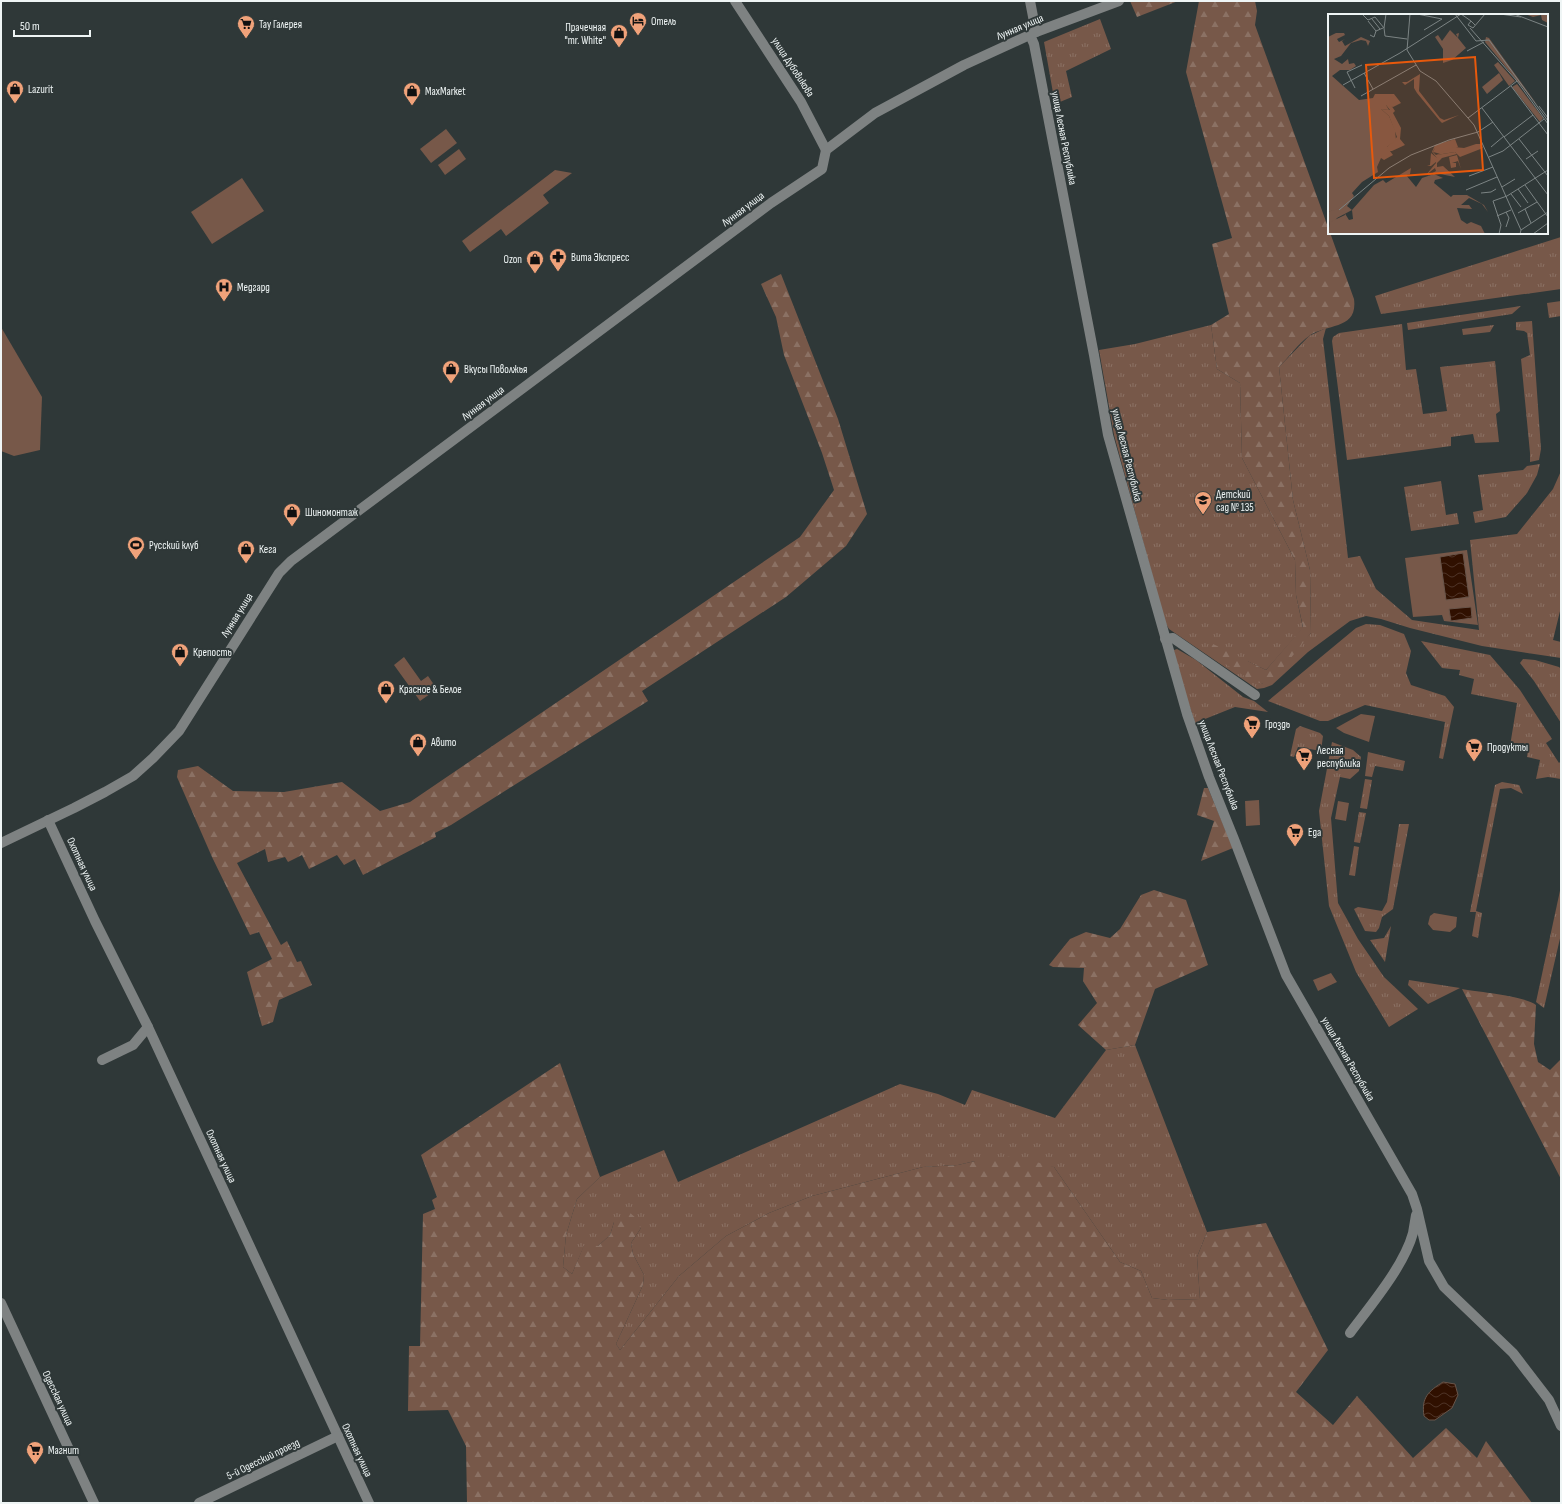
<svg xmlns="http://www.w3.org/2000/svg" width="1562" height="1504" viewBox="0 0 1562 1504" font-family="'Sofia Sans Condensed',sans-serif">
<defs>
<pattern id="grass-tufts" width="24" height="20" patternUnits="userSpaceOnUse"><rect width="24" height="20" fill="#775849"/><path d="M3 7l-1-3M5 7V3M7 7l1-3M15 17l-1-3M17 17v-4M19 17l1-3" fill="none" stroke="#8b7164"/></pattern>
<pattern id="forest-firs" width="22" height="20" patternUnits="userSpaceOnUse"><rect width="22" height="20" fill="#775849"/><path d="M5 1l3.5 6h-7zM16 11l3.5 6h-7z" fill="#8b7164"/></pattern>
<pattern id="water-waves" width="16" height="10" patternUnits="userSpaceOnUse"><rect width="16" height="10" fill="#301000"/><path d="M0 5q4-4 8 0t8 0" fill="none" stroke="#4e3326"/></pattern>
</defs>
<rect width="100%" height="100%" fill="#2f3838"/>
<!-- grass -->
<g fill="url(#grass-tufts)">
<path d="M1100 19 1111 49 1066 71 1072 97 1055 104 1044 42Z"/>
<path d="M1561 237V289L1381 314 1375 296Z"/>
<path d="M1561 301V316L1549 318 1547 303Z"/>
<path d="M1521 306 1512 314 1408 330 1407 323Z"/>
<path d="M1532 321 1541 449 1539 460 1530 462V453L1521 359 1530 355 1527 333 1524 331 1516 330V322Z"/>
<path d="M1402 324 1406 370 1416 369 1423 414 1447 411 1440 367 1495 361 1500 411 1496 414 1499 442 1475 443 1473 434 1451 437V446L1347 460 1332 341 1333 337 1339 333Z"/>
<path d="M1211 325 1217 369 1240 383 1242 458 1295 560 1296 595 1303 628 1266 670 1247 661 1262 684 1311 633 1310 570 1293 500 1279 367 1309 336 1326 328 1323 339 1348 558 1360 556 1376 589 1412 620 1479 630 1470 540 1517 534 1553 489 1561 471V607L1553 640 1561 642V658L1482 646 1410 628 1381 619 1366 616 1350 621 1308 652 1272 685 1264 688 1257 689 1169 629 1165 622 1114 435 1099 350 1135 344Z"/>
<path d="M1494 325 1490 332 1463 335 1462 329Z"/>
<path d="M1540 464 1537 475 1527 493 1506 517 1475 523 1473 512 1483 510 1478 475 1523 470 1527 466Z"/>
<path d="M1441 481 1446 515 1457 513 1459 524 1411 531 1404 487Z"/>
<path d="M1366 624 1380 625 1404 634 1411 651 1406 673 1411 685 1445 696 1454 707 1443 759 1439 758 1445 722 1365 705 1328 721H1320L1268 701 1356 628Z"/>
<path d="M1421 641 1490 655 1520 690 1552 739 1546 743 1559 763 1561 761V779L1548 777 1536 779 1540 760 1527 757 1528 750 1510 746 1517 703 1471 694 1474 679 1459 675 1460 670 1442 668Z"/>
<path d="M1177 649 1196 660 1243 697 1254 701 1268 712 1235 707 1195 723 1175 662 1174 650Z"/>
<path d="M1523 659 1535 660 1559 667 1561 669V723L1534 681 1520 663Z"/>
<path d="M1300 726 1320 733 1323 736 1321 751 1298 747 1294 757 1290 756 1296 729Z"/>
<path d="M1332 742 1353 750 1361 757 1359 771 1350 779 1340 777 1331 818 1338 903 1358 939 1384 977 1418 1009 1389 1027 1356 972 1329 906 1319 811Z"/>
<path d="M1368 752 1405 761 1403 771 1375 766 1372 777 1365 776Z"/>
<path d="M1365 779 1372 780 1367 809 1360 808Z"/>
<path d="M1502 782 1519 785 1523 794 1511 788 1500 789 1476 911 1482 913 1478 938 1472 936 1476 912H1470L1495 785Z"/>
<path d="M1359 812 1366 813 1360 843 1354 842Z"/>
<path d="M1399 824H1409L1393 909 1382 917 1379 928 1376 932 1365 931 1354 909 1358 907 1382 911 1387 902Z"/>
<path d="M1354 846 1359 847 1355 876 1349 875Z"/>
<path d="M1561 886V934L1544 1008 1536 1002Z"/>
<path d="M1391 926 1385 962 1370 940 1384 938Z"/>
<path d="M1409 980 1460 988 1428 1004 1408 985Z"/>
<path d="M1135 1045 1207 1232 1197 1257 1200 1299 1168 1300 1152 1298 1141 1271 1120 1262 1054 1167 975 1161 958 1165 923 1167 812 1196 769 1213 726 1236 679 1276 620 1350 616 1344 643 1285 644 1275 633 1254 631 1243 641 1228 614 1222 610 1235 598 1246H584L572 1274 563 1267 566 1235 577 1199 600 1177 664 1150 678 1182 900 1084 938 1094 965 1105 972 1090 1055 1118 1106 1050Z"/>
</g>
<!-- forest -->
<g fill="url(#forest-firs)">
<path d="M1130 1H1178L1137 17Z"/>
<path d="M1199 1H1255L1257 11 1255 25 1354 299C1358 330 1328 323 1309 336 1300 342 1287 359 1279 367L1293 500 1310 570 1311 633 1277 675 1262 684 1246 677 1205 651 1213 644 1266 670 1303 627 1296 595 1295 560 1242 458 1240 383 1217 369 1211 325 1229 314 1212 244 1232 238 1186 72Z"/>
<path d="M781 274 838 419 867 514 846 546 786 597 642 691 648 701 451 825 435 833 436 837 363 875 355 859 344 865 337 855 309 869 302 855 288 862 285 857 268 862 265 849 237 863 281 945 287 941 297 962 301 961 312 985 279 1000 273 1022 262 1026 247 972 272 959 259 932 250 935 212 857 177 777 178 770 198 766 233 791 284 792 342 782 380 811 410 802 800 537 834 490 822 453 784 355 776 317 761 284Z"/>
<path d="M1204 788H1208L1233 848 1201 861 1214 821 1197 815Z"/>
<path d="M1154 890 1186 900 1208 965 1155 989 1135 1045 1106 1050 1078 1025 1097 1003 1083 981 1084 968 1053 967 1049 965 1070 939 1086 932 1110 938 1120 929 1141 895Z"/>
<path d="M1462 989C1478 992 1525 996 1536 1005L1534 1044 1538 1062 1550 1070 1561 1059V1179Z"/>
<path d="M560 1063 600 1177 577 1199 566 1235 563 1267 572 1274 584 1245 598 1246 610 1235 614 1222 629 1212 637 1219 641 1228 631 1243 633 1254 644 1275 643 1285 616 1344 620 1350 679 1276 726 1236 769 1213 812 1196 923 1167 958 1165 975 1161 1015 1156 1054 1167 1120 1262 1141 1271 1152 1298 1168 1300 1200 1299 1197 1257 1207 1232 1266 1223 1328 1350 1296 1392 1333 1425 1357 1396 1413 1458 1446 1428 1477 1458 1486 1441 1532 1503H467L466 1446 448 1410 408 1411 409 1346H420L423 1214 435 1209 432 1200 437 1197 421 1155Z"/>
</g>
<!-- park -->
<g fill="#775849">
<path d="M446 129 457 143 431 163 420 149Z"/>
<path d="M459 149 466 159 445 175 438 165Z"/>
<path d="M555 170 572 173 543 195 549 203 506 236 501 229 470 252 462 241Z"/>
<path d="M242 178 264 211 212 244 191 212Z"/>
<path d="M1 327 42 397 40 450 14 456 1 451Z"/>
<path d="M1467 550 1478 625 1444 621 1442 615 1413 617 1405 558Z"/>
<path d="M404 657 421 681 428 676 437 689 420 701 394 665Z"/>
<path d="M1361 714 1375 716 1369 742 1344 733 1336 728Z"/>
<path d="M1259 800 1260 825 1246 826 1245 801Z"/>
<path d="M1338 801 1349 803 1346 821 1335 819Z"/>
<path d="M1434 913 1457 917 1456 927 1450 932 1433 930 1428 924 1430 916Z"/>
<path d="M1331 973 1337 982 1318 991 1313 980Z"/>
</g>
<!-- water -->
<g fill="url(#water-waves)" stroke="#69554a">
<path d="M1463 553 1469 597 1446 600 1440 557Z"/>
<path d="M1471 607 1472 618 1451 621 1449 609Z"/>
<path d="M1443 1382 1455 1384 1458 1395 1452 1408 1435 1420H1429L1424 1416C1421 1397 1429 1391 1443 1382Z"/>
</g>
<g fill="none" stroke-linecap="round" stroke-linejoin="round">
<!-- minor -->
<g stroke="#7e8282" stroke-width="10">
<path d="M735 1 801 102 826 150"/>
<path d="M1030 1 1036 32"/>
<path d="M1030 35 1034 44 1094 355 1108 435 1187 714 1209 777 1234 839 1286 975 1412 1194 1417 1209 1429 1261 1444 1287 1513 1353 1549 1400 1561 1426"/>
<path d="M1165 639 1173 638 1255 695"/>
<path d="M48 820 95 921 148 1027 369 1503"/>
<path d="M1 843 74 808 105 792 133 776 153 758 179 731 279 573 291 561 771 203 822 169 826 150 875 113 964 65 1036 32 1119 1"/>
<path d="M102 1060 133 1045 148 1027"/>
<path d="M1 1303 94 1503"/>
<path d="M1350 1333C1371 1305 1404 1266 1413 1233 1414 1227 1415 1221 1416 1215"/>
<path d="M199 1503 338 1436"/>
</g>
</g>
<!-- icons -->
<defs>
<symbol id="hotel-pin" viewBox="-11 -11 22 30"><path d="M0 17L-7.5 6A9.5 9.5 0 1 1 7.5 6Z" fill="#f0a27a" stroke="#2f3838"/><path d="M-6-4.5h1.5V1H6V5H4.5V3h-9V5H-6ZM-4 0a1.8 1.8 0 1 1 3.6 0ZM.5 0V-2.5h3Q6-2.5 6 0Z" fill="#111"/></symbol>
<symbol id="supermarket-pin" viewBox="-11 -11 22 30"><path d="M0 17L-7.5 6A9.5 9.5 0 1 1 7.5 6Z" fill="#f0a27a" stroke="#2f3838"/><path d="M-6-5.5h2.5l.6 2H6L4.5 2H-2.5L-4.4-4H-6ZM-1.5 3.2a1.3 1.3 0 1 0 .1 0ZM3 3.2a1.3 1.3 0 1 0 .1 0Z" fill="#111"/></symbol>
<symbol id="shop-pin" viewBox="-11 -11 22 30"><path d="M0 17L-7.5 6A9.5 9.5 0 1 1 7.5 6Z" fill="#f0a27a" stroke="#2f3838"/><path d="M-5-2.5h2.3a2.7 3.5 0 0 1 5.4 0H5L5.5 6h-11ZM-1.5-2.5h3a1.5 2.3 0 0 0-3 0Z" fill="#111"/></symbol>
<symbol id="pharmacy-pin" viewBox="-11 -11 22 30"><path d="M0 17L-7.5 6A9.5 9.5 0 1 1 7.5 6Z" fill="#f0a27a" stroke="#2f3838"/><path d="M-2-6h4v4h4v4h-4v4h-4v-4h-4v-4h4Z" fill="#111"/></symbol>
<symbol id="hospital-pin" viewBox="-11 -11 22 30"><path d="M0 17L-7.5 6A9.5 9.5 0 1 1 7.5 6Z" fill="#f0a27a" stroke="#2f3838"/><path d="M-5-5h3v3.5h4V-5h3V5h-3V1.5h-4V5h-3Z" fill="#111"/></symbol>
<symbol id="school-pin" viewBox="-11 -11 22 30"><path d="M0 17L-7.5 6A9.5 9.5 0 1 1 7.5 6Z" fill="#f0a27a" stroke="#2f3838"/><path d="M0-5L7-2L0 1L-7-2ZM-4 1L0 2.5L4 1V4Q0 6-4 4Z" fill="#111"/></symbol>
<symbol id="stadium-pin" viewBox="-11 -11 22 30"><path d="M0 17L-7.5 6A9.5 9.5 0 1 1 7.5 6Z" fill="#f0a27a" stroke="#2f3838"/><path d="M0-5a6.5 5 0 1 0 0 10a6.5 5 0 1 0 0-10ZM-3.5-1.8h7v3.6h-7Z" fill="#111"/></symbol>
</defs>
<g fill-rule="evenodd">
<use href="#hotel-pin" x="628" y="11" width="20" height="27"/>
<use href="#supermarket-pin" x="236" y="14" width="20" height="27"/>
<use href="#shop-pin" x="609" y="23" width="20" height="27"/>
<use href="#shop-pin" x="5" y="79" width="20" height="27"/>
<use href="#shop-pin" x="402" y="81" width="20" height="27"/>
<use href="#pharmacy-pin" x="548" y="247" width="20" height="27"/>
<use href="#shop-pin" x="525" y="249" width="20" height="27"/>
<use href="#hospital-pin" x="214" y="277" width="20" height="27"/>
<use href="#shop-pin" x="441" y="359" width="20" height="27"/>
<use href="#school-pin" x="1193" y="490" width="20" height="27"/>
<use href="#shop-pin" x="282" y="502" width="20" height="27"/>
<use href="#stadium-pin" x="126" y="535" width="20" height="27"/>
<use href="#shop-pin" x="236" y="539" width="20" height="27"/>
<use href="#shop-pin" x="170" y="642" width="20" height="27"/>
<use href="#shop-pin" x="376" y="679" width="20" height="27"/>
<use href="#supermarket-pin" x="1242" y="714" width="20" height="27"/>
<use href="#shop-pin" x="408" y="732" width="20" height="27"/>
<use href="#supermarket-pin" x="1464" y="737" width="20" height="27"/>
<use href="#supermarket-pin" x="1294" y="746" width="20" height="27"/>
<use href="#supermarket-pin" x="1285" y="822" width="20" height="27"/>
<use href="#supermarket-pin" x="25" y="1440" width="20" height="27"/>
</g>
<g text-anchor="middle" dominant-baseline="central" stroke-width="4" stroke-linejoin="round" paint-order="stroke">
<!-- poi labels -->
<g font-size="11" fill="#eff5f5" stroke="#2f3838" text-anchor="start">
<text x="651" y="21">Отель</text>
<text x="259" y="24">Тау Галерея</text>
<text x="606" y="27" text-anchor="end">Прачечная<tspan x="606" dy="13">"mr. White"</tspan></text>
<text x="28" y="89">Lazurit</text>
<text x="425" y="91">MaxMarket</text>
<text x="571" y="257">Вита Экспресс</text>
<text x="522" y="259" text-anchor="end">Ozon</text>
<text x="237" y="287">Медгард</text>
<text x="464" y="369">Вкусы Поволжья</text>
<text x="1216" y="494">Детский<tspan x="1216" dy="13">сад № 135</tspan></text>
<text x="305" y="512">Шиномонтаж</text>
<text x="149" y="545">Русский клуб</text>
<text x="259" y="549">Кега</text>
<text x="193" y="652">Крепость</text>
<text x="399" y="689">Красное &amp; Белое</text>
<text x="1265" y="724">Гроздь</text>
<text x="431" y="742">Авито</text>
<text x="1487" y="747">Продукты</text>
<text x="1317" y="750">Лесная<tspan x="1317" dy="13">республика</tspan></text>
<text x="1308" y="832">Еда</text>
<text x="48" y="1450">Магнит</text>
</g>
<!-- street labels -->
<g font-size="11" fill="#eff5f5" stroke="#2f3838">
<text transform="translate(1020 27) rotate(-23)">Лунная улица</text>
<text transform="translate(793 67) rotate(57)">улица Дубовикова</text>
<text transform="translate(1064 138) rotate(79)">улица Лесная Республика</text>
<text transform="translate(743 209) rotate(-37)">Лунная улица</text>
<text transform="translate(483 403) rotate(-37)">Лунная улица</text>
<text transform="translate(1127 455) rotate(76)">улица Лесная Республика</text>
<text transform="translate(237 615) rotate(-58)">Лунная улица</text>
<text transform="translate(1219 765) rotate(69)">улица Лесная Республика</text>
<text transform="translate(82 864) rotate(65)">Охотная улица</text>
<text transform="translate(1348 1059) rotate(60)">улица Лесная Республика</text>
<text transform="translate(221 1156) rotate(65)">Охотная улица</text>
<text transform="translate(58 1398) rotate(65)">Одесская улица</text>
<text transform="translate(357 1450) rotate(65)">Охотная улица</text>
<text transform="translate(263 1459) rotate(-26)">5-й Одесский проезд</text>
</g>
</g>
<!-- overview -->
<g transform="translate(1328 14)">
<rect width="220" height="220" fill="#2f3838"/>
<path d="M58 91H63L67 97 65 99 73 114 72 125 77 131 64 137H59V133L69 123 61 102 53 95 62 96ZM127 125 130 133 113 140 105 138 107 134 104 138 108 141 127 138 129 140 114 144 109 149V153L115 152 127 163 107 159 99 162 108 157 107 154 98 161 108 149V153V148L103 152H99L102 151 103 139 109 144 104 138 107 131ZM129 141 133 155 130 147 124 149H128V153L123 154 121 143ZM13 192H19L24 196 9 204 2 214 0 198Z" fill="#775849"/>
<path d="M8 19H16L17 21 9 25 11 28 17 25 14 27 17 32 33 23 42 27 40 32 38 27 33 26 23 29 13 42 6 45 14 50 20 45 21 50 26 49 28 52 22 56H12L4 62 31 86 45 84 47 80H66L73 89 65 93 58 91 61 96 53 95 61 102 67 116 68 126 59 133 65 141 56 146 53 144 49 153 50 158 34 168 24 179 26 182 19 192 0 198V23ZM158 23 161 24 210 92 157 28ZM92 60 91 77 112 104 116 106 131 101 114 109 112 107 89 79 86 74V65L77 71 74 68H79ZM148 130H153L155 134 132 143 127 138 108 141 104 138 106 134 105 138 108 141 126 133 136 134ZM83 154 82 160 78 161 88 173 94 164 106 160 115 164 107 166 106 169 123 183 125 181H139L156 191 160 198 154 190 141 184 133 191H141L144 195 129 194 133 206 139 210 143 208 153 212 157 220H0L2 208 17 201 16 198 21 206 25 205 24 196 46 171 55 166 58 169Z" fill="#775849"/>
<path d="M197 0H220V9L214 6 213 1 205 3ZM122 16 130 24 128 20 131 19 130 24 138 34 124 46 115 49V35L107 23 110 21 114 27ZM170 48 187 67 181 72 166 51ZM171 59 175 66 159 80 154 73ZM189 70 215 104 212 108 184 73Z" fill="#775849"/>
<path fill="none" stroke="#7c8484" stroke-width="1" d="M34 0 40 6 47 3 56 14 58 0M82 0 79 36 92 57 108 67 146 111 193 216M89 0 114 5 96 16M127 0 148 27 161 26 220 107M133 0 143 7M172 0 193 3M186 0 220 13M44 5 52 15M40 7 48 17M147 11 143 7 140 11 145 14 157 0M56 14 57 22 79 25M142 14 189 67 220 110M42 21 46 23 48 17 55 14M139 37 156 28M36 59 45 75M15 71 72 39 133 0M183 72 220 121M27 74 19 58 34 51M33 82 88 51M211 92 220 104M154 94 220 181M140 104 189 67M150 118 165 108M176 123 205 101M191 125 220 162M163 133 176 122M161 143 175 137 216 105M198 145 210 137M141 162 165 153M197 171 220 203M174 173 187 165M190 175 200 189M138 176 169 163M153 179 163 178 168 175M183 180 193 193M197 195 203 209M11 196 61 154 83 141 121 126 150 118M190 199 209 188M169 202 183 196M178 213 181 204 178 198M171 220 173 211 165 187 179 182 220 156M192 220 193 216 220 198M205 220 220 209"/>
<path fill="#e8590c" fill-opacity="0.15" stroke="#e8590c" stroke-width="2" d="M147 43 155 156 46 164 38 51Z"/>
<rect width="220" height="220" fill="none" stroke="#eff5f5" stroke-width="2"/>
</g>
<!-- border -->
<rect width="1562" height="1504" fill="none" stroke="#eff5f5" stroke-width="4"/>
<!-- scale -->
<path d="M14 30v6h76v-6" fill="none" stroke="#eff5f5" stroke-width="2"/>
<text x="20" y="30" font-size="12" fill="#eff5f5" stroke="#2f3838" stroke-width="3" paint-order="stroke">50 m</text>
</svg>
